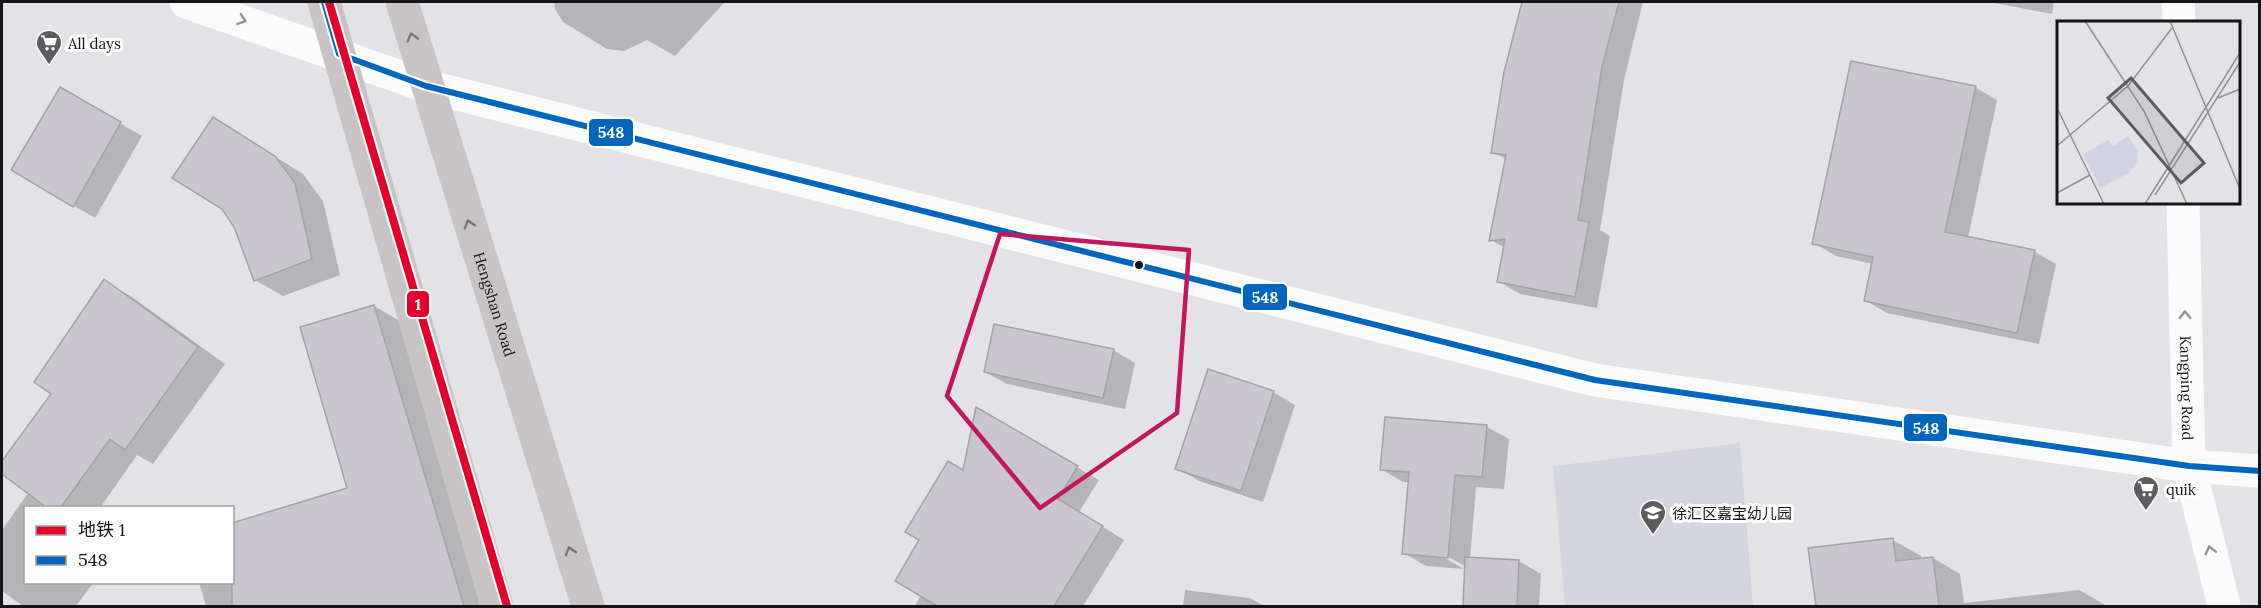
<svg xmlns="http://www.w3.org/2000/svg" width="2261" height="608" viewBox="0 0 2261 608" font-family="Lora,'Noto Sans SC',serif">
<rect width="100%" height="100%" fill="#e3e3e7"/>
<!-- built -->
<path fill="#d4d5de" d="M1740 443 1753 606H1565L1553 466Z"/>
<!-- shadow -->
<g fill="#0003">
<path d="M554 2H725L675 56 647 40 624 51 607 49 563 22 555 9Z"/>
<path d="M1524 2H1643L1624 80 1600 230 1610 236 1597 308 1520 294 1498 281 1505 248 1491 240 1507 160 1493 152 1505 72Z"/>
<path d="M1989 2H2054L2052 14Z"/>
<path d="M1852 63 1976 88 1997 100 1968 238 2035 252 2056 264 2039 344 1887 313 1865 300 1873 264 1836 256 1814 243Z"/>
<path d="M60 89 142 136 95 218 13 170Z"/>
<path d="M241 135 303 174 323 201 340 275 283 296 255 280 236 227Z"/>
<path d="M104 281 132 297 225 364 153 464 137 455 100 508H26V582H94L76 606H23L2 591V530L28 493 2 473V464L53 393Z"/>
<path d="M374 306 405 324 489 606H206L199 582H232L349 489Z"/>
<path d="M1113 350 1135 363 1125 409 1007 384 985 372Z"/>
<path d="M1273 392 1295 405 1263 502 1199 481 1177 468Z"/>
<path d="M977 409 1099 480 1079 512 1124 540 1083 606H915L921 595 964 472Z"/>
<path d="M1386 419 1487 427 1509 439 1504 489 1476 487 1470 559 1519 561 1541 574 1539 606H1464L1466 567 1442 553 1441 556 1464 569 1426 566 1404 553 1410 482H1403L1381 469Z"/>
<path d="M1893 540 1921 556V559L1933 558 1960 574 1964 603 2079 590 2107 606H1817L1810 550Z"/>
<path d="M1185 590 1250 598 1264 606H1183Z"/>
</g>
<!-- building -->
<g fill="#cac6ce" stroke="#a4a3a6" stroke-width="1.5">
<path d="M1522 2H1619L1602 67 1578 220 1589 222 1575 297 1497 282 1505 239 1489 241 1506 155 1491 153 1504 72Z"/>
<path d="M1851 61 1976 86 1945 232 2035 250 2017 333 1864 301 1873 257 1812 244Z"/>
<path d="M60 87 121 122 73 207 11 170Z"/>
<path d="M213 117 275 156 295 183 312 259 254 281 234 227 222 209 172 178Z"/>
<path d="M104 279 198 347 125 450 110 439 61 507H46L2 474V461L51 394 34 382Z"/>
<path d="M374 305 464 606H232V523L347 488 300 327Z"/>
<path d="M994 324 1114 349 1103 398 984 372Z"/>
<path d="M1208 369 1274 391 1241 491 1175 469Z"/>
<path d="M976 407 1078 466 1058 499 1103 526 1054 606H937L895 581 919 540 905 532 948 461 963 470Z"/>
<path d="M1385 417 1487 425 1482 477 1455 475 1448 558 1402 554 1409 472 1380 470Z"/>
<path d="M1893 538 1896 561 1933 557 1939 606H1816L1808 548Z"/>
<path d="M1465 557 1519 560 1517 606H1463Z"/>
</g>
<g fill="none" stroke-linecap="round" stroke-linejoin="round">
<!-- minor -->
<g stroke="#fbfbfb" stroke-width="33">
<path d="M186 2 426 86 1595 380 2189 466 2260 471"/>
<path d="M2178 2 2179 22"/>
<path id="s1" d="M2183 202 2189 466 2224 606"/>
</g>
<!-- secondary -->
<g stroke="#c8c4c5" stroke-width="33">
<path d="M324 2 497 606"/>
<path id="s2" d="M402 2 588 606"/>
</g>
<defs>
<path id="bus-1" d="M324 2 339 54 426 86 1595 380 2189 466 2260 471"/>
</defs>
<!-- bus-1 casing -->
<use href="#bus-1" stroke="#fff" stroke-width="10"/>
<!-- bus-1 -->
<use href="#bus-1" stroke="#0065bd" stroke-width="6"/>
<defs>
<path id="metro-1" d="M329 2 507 606"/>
</defs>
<!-- metro-1 casing -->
<use href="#metro-1" stroke="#fff" stroke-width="12"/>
<!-- metro-1 -->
<use href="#metro-1" stroke="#e4002b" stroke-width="8"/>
</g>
<!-- one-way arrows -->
<defs><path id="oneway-chevron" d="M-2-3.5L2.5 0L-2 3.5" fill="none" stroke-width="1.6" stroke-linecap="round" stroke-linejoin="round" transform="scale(1.5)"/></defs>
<g stroke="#949494">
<use href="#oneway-chevron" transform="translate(242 20) rotate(19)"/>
<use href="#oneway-chevron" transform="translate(2185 315) rotate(-91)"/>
<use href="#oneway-chevron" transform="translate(2210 550) rotate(-104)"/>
</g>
<g stroke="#777577">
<use href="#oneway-chevron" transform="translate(412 37) rotate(-106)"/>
<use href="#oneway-chevron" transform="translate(469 224) rotate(-107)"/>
<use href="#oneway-chevron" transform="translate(570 551) rotate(-107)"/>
</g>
<!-- marked area -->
<path fill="none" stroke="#c2185b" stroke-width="4.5" stroke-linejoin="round" d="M1000 234 1189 250 1177 413 1040 508 947 396Z"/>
<!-- icons -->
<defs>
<symbol id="supermarket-pin" viewBox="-11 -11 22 30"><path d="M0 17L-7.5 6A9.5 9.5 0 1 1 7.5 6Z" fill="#5d5d60" stroke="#fff"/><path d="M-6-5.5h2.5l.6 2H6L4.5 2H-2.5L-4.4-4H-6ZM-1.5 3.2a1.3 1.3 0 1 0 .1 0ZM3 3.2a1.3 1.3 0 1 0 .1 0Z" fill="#fff"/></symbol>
<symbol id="school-pin" viewBox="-11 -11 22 30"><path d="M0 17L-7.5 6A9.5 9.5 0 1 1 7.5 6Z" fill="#5d5d60" stroke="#fff"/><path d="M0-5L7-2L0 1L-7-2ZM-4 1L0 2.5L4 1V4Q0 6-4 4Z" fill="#fff"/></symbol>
</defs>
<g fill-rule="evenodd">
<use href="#supermarket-pin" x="34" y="28" width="30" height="40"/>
<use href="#supermarket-pin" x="2131" y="474" width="30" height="40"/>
<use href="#school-pin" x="1638" y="498" width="30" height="40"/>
</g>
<!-- markers -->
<circle fill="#151517" stroke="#fff" stroke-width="2" cx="1139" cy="265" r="5"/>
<g text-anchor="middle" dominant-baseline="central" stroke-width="6" stroke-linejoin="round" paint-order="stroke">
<!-- poi labels -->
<g font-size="15" fill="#151517" stroke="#fff" text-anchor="start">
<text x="68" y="43">All days</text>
<text x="2166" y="489">quik</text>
<text x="1672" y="513">徐汇区嘉宝幼儿园</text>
</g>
<!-- street labels -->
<g font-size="15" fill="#151517" stroke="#fff">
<text stroke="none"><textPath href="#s2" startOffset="316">Hengshan Road</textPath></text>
<text stroke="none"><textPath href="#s1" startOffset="186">Kangping Road</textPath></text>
</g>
</g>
<!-- overview -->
<g transform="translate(2057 21)">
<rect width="183" height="183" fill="#e3e3e7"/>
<path d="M71 115 81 131 80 141 72 152 43 167 26 133 51 119 57 125Z" fill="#d2d3e5"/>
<path fill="none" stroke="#919194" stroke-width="1.5" d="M28 0 87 90 130 183M113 0 183 168M161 77 183 68M0 87 47 183M0 125 71 65 115 7M0 172 33 154M98 174 183 41M88 183 183 32"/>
<path fill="#5d5d60" fill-opacity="0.15" stroke="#5d5d60" stroke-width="3" d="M74 57 147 142 124 162 51 77Z"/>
<rect width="183" height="183" fill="none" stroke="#151517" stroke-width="3"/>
</g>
<g stroke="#fff" stroke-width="2">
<rect x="588" y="118" width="46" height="29" rx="6" fill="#0065bd"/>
<rect x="1242" y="283" width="46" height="28" rx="6" fill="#0065bd"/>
<rect x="406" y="290" width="24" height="28" rx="6" fill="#e4002b"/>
<rect x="1903" y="413" width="45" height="29" rx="6" fill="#0065bd"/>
</g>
<g font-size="16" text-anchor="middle" font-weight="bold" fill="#fff">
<text x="611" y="138">548</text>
<text x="1265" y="303">548</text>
<text x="418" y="310">1</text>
<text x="1926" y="434">548</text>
</g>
<!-- border -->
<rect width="2261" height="608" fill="none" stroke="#151517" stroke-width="6"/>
<!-- legend -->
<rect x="24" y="506" width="210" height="78" fill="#ffffff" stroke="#a1a1a2" stroke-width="1.5"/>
<rect x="36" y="526" width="30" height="9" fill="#e4002b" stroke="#a1a1a2" stroke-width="1.5"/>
<text x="78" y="536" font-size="18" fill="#151517">地铁 1</text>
<rect x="36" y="556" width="30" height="9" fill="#0065bd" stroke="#a1a1a2" stroke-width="1.5"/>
<text x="78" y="566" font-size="18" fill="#151517">548</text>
</svg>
